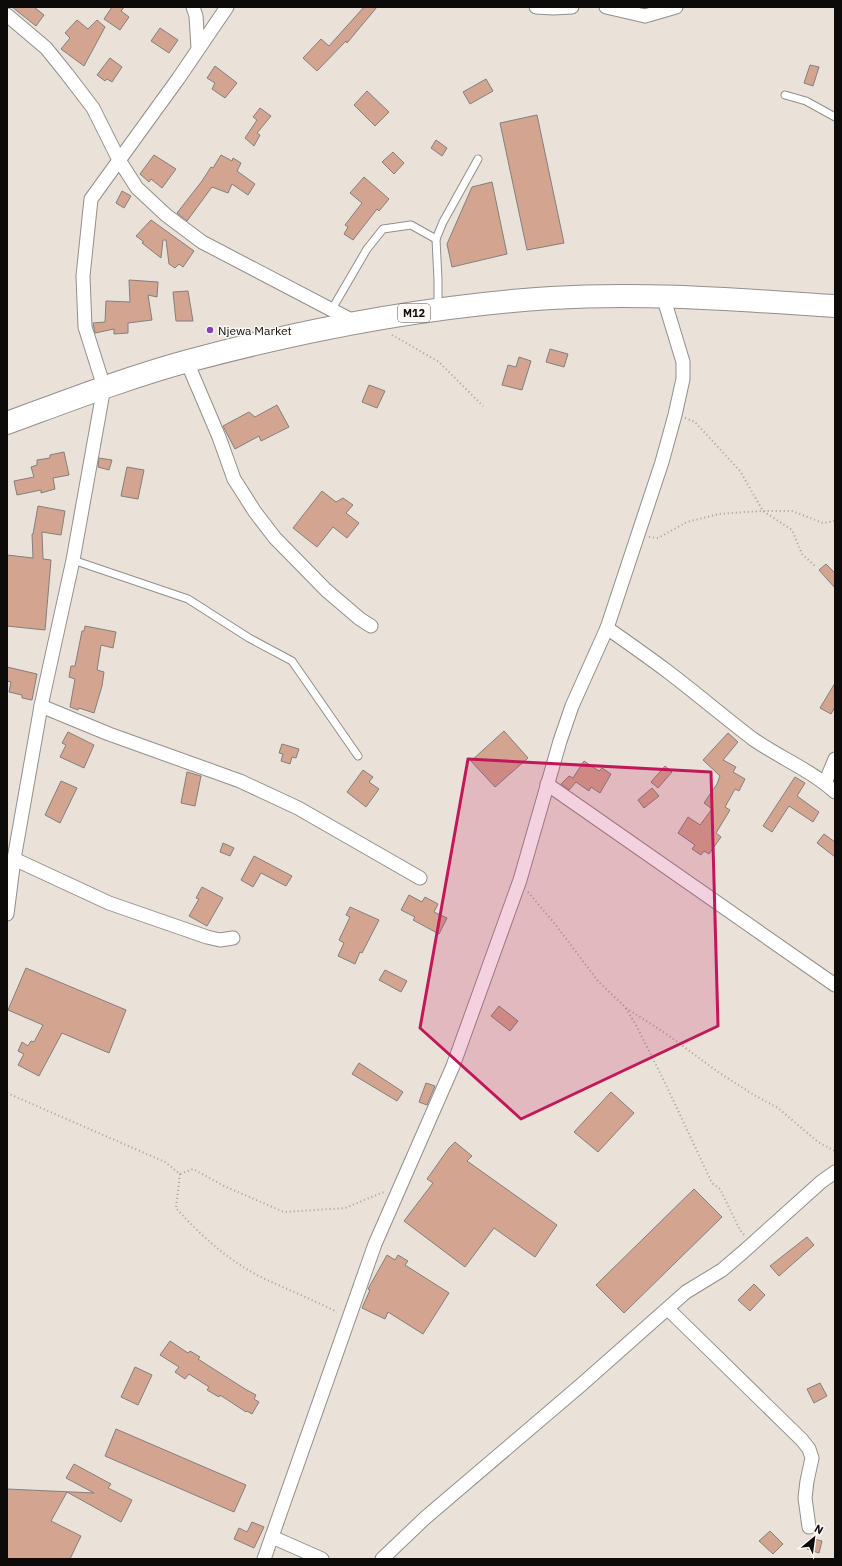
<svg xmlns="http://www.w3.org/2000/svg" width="842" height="1566" viewBox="0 0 842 1566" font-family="'IBM Plex Sans',sans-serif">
<rect width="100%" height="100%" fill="#efece9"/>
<!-- built -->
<rect fill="#eae1d8" x="7" y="7" width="828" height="1552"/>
<!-- building -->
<g fill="#d3a590" stroke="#837f7d">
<path d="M12 7H34L44 15 36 26Z"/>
<path d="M112 7H124L121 11 129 17 120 30 104 19Z"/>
<path d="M364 7H377L347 43 346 41 317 71 303 58 321 39 329 46Z"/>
<path d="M77 20 88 29 97 20 105 27 84 66 61 49 70 38 65 33Z"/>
<path d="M160 28 178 40 169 53 151 41Z"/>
<path d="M110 58 122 67 112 82 107 79 105 81 97 75Z"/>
<path d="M810 65 819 67 813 86 804 83Z"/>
<path d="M215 66 237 83 225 98 212 89 215 83 207 78Z"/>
<path d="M486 79 493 91 470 104 463 92Z"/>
<path d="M367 91 389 112 375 126 354 105Z"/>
<path d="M260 108 271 116 257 133 260 135 254 146 245 138 257 120 253 117Z"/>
<path d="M537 115 564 243 527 250 500 123Z"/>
<path d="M436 140 447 148 442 156 431 148Z"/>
<path d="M393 152 404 163 394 174 382 162Z"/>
<path d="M154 155 176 169 162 188 151 179 149 182 140 174Z"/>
<path d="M221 155 232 161 233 158 241 163 237 171 255 184 248 195 232 184 228 193 212 187 187 221 177 213 202 181 211 167 213 168Z"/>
<path d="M364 177 389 199 379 211 377 209 353 240 344 234 348 227 345 225 362 203 350 193Z"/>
<path d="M492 182 507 254 452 267 447 244 472 187Z"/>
<path d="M122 191 131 196 124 208 116 203Z"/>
<path d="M151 220 194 251 183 267 179 264 175 268 169 264 166 240H163L161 258 142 243 144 242 136 236Z"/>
<path d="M129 280 158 282 157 297 148 295 152 320 128 323V333L114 334V329L95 333 93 323 105 322 106 301 130 302Z"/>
<path d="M188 291 193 321H176L173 292Z"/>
<path d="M550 349 568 354 564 367 546 362Z"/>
<path d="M519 357 531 361 522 390 502 385 508 365 516 367Z"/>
<path d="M369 385 385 391 377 408 362 402Z"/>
<path d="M277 405 289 427 261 441 259 436 235 449 223 426 249 412 255 417Z"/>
<path d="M64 452 69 475 53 478 55 489 41 493V490L17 495 14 481 34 477 31 467 37 465V460L50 458V455Z"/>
<path d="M99 458 112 460 109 470 98 467Z"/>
<path d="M127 467 144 470 138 499 121 496Z"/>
<path d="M322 491 336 502 343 498 353 505 346 513 359 523 347 538 333 527 317 547 293 528Z"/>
<path d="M38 506 65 511 61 535 42 532 43 559 51 560 45 630 7 626V555L33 558 32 534H33Z"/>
<path d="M826 564 835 573V588L819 570Z"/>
<path d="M85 626 116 632 113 648 101 645 97 670 104 672 102 686 94 713 79 708 78 710 70 707 75 679 69 677 71 666H75L82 631H84Z"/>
<path d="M7 667 37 674 32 700 22 698V695L9 692 11 682 7 681Z"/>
<path d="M835 683V707L831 714 820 708Z"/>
<path d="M504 731 528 758 495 787 471 761Z"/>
<path d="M68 732 94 745 84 768 60 757 66 745 62 743Z"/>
<path d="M728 733 738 742 723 760 736 767 733 772 745 779 739 791 735 789 725 807 730 810 716 833 721 837 709 854 704 851 701 855 692 849 695 845 678 833 688 817 700 825 712 809 704 803 717 784 720 776 703 760Z"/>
<path d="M282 744 299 749 296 758 292 757 290 764 281 761 283 754 279 753Z"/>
<path d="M584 761 599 771 602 768 611 774 600 793 591 787 589 791 576 782 569 790 561 784 569 776 573 778Z"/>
<path d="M665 766 672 772 658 788 651 782Z"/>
<path d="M363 770 373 777 369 782 379 789 366 807 347 792Z"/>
<path d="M187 772 201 776 195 806 181 803Z"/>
<path d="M795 777 805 783 797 796 819 812 813 822 789 806 772 832 763 826Z"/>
<path d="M61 781 77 788 60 823 45 815Z"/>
<path d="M652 788 659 796 644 808 638 800Z"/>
<path d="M824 834 835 842V857L817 843Z"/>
<path d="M223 843 234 848 230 856 220 852Z"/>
<path d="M254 856 292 876 286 886 261 873 253 887 241 880Z"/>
<path d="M202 887 223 898 207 926 189 916 199 899 196 898Z"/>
<path d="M409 895 422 902 425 897 438 904 434 912 447 918 439 934 413 920 415 917 401 910Z"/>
<path d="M350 907 379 920 362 953 360 952 355 964 338 956 344 943 339 940 350 917 346 915Z"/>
<path d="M26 968 126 1010 109 1053 62 1033 39 1076 18 1065 24 1054 18 1051 22 1042 28 1046 31 1041 34 1042 43 1025 8 1010Z"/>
<path d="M385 970 407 981 401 992 379 980Z"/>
<path d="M499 1006 518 1021 510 1031 491 1016Z"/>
<path d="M359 1063 403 1092 397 1101 352 1074Z"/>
<path d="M426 1083 435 1086 427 1105 419 1102Z"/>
<path d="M611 1092 634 1113 598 1152 574 1132Z"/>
<path d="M455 1142 472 1156 467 1161 557 1225 535 1257 494 1228 465 1267 404 1221 433 1183 427 1179 449 1148Z"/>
<path d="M694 1189 722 1217 624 1313 596 1285Z"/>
<path d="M807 1237 814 1245 779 1276 770 1266Z"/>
<path d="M387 1255 395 1260 398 1255 408 1261 405 1265 449 1293 423 1334 388 1312 385 1319 362 1308 370 1290 368 1289Z"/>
<path d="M754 1284 765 1295 750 1311 738 1300Z"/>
<path d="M170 1341 188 1353 190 1351 200 1357 198 1359 245 1389 256 1395 254 1399 259 1402 252 1414 247 1411 246 1412 220 1395 219 1397 207 1390 209 1387 189 1374 185 1379 175 1372 179 1367 160 1355Z"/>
<path d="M135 1367 152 1375 138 1405 121 1397Z"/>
<path d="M820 1383 827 1396 814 1403 807 1389Z"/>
<path d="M116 1429 246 1485 234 1512 105 1456Z"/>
<path d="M74 1464 111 1484 108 1488 132 1500 121 1522 67 1492 51 1521 81 1536 70 1559H7V1489L94 1493 66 1478Z"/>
<path d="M252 1522 264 1527 254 1548 234 1539 239 1528 247 1532Z"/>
<path d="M770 1531 783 1544 773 1554 759 1541Z"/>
<path d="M810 1538 822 1541 819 1553 807 1549Z"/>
</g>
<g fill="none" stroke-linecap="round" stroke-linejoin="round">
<defs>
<g id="lane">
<path d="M785 95 806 101 835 117"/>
<path d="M438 307V280L436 239 443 222 478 159"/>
<path d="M332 309 367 249 383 229 411 225 436 239"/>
<path d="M73 560 188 599 249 638 292 661 358 756"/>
</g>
<g id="street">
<path d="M193 7 196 16 198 48"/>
<path d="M536 7 553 8 572 7"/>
<path d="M606 7 645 16 676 7"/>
<path d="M7 15 46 48 67 74 93 108 119 160 137 188 166 215 202 242 355 322"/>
<path d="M187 362 219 437 234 479 255 512 275 538 326 590 360 619 371 626"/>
<path d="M607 628C627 642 647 656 667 671 696 693 724 717 753 739 780 758 811 770 835 792"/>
<path d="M41 706 109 734 240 781 298 808 420 878"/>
<path d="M825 783 835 759"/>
<path d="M547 784 835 985"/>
<path d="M14 859 109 903 207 937 220 940 233 938"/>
<path d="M7 914 14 859 41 706 73 560 104 387 85 327 83 276 91 199 178 79 227 7"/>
<path d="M668 1309 802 1440 809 1449 812 1458 807 1481 805 1498 809 1527"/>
<path d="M272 1537 322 1559"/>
<path d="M264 1559 375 1244 453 1066 520 880 560 741 572 706 607 628 662 462 675 415 683 379V362L663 296"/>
<path d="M382 1559 425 1518 581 1385 686 1292 722 1270 742 1253 821 1182 835 1172"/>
</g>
<path id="highway" d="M7 423C67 401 126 378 188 361 307 329 428 306 551 298 646 292 740 300 835 306"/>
</defs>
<!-- lane casing -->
<use href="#lane" stroke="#928f8c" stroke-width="9"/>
<!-- street casing -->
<use href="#street" stroke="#928f8c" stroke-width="15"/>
<!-- highway casing -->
<use href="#highway" stroke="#928f8c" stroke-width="24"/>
<!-- path -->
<g stroke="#a3a19e" stroke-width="2" stroke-dasharray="1 3" stroke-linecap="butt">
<path d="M392 335 439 362 483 406"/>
<path d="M685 418 695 422 740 471 763 511 792 530 802 554 815 566"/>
<path d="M649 537 658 538 687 522 719 514 745 512 763 511H792L823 523 835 521"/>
<path d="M528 892 555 924 598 981 625 1007 636 1025 667 1087 712 1183 720 1189 740 1230 745 1236"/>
<path d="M626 1008 665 1033 721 1074 754 1095 778 1108 818 1142 835 1151"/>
<path d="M7 1093 165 1162 180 1174 193 1169 224 1186 284 1212 345 1208 384 1192"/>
<path d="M180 1174 176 1208C201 1236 231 1263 265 1279 289 1290 313 1300 337 1312"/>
</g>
<!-- lane -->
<use href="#lane" stroke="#fff" stroke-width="7"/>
<!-- street -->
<use href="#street" stroke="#fff" stroke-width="13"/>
<!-- highway -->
<use href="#highway" stroke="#fff" stroke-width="22"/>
</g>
<!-- marked area -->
<path fill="#c2185b" fill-opacity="0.2" stroke="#c2185b" stroke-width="3" stroke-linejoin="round" d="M468 759 711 772 718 1026 521 1119 420 1028Z"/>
<!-- markers -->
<circle fill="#8243b8" stroke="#fcf9f6" stroke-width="1.5" cx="210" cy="330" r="4"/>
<g text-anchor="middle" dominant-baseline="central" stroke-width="3" stroke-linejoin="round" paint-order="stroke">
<!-- shield labels -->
<rect fill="#fcf9f6" stroke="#545251" stroke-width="1" x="398" y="304" width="32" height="18" rx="3"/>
<g font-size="11" font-weight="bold" fill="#0c0b0a">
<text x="414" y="313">M12</text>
</g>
<!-- poi labels -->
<g font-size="12" fill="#0c0b0a" stroke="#fcf9f6" text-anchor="start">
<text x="218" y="330">Njewa Market</text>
</g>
</g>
<!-- border -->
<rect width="842" height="1566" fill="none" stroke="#0c0b0a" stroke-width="16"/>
<!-- north arrow -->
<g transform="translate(814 1538) rotate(29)" stroke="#fcf9f6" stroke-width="3" paint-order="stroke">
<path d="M0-3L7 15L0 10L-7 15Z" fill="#0c0b0a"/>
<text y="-6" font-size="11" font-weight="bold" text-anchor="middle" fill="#0c0b0a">N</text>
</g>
</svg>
